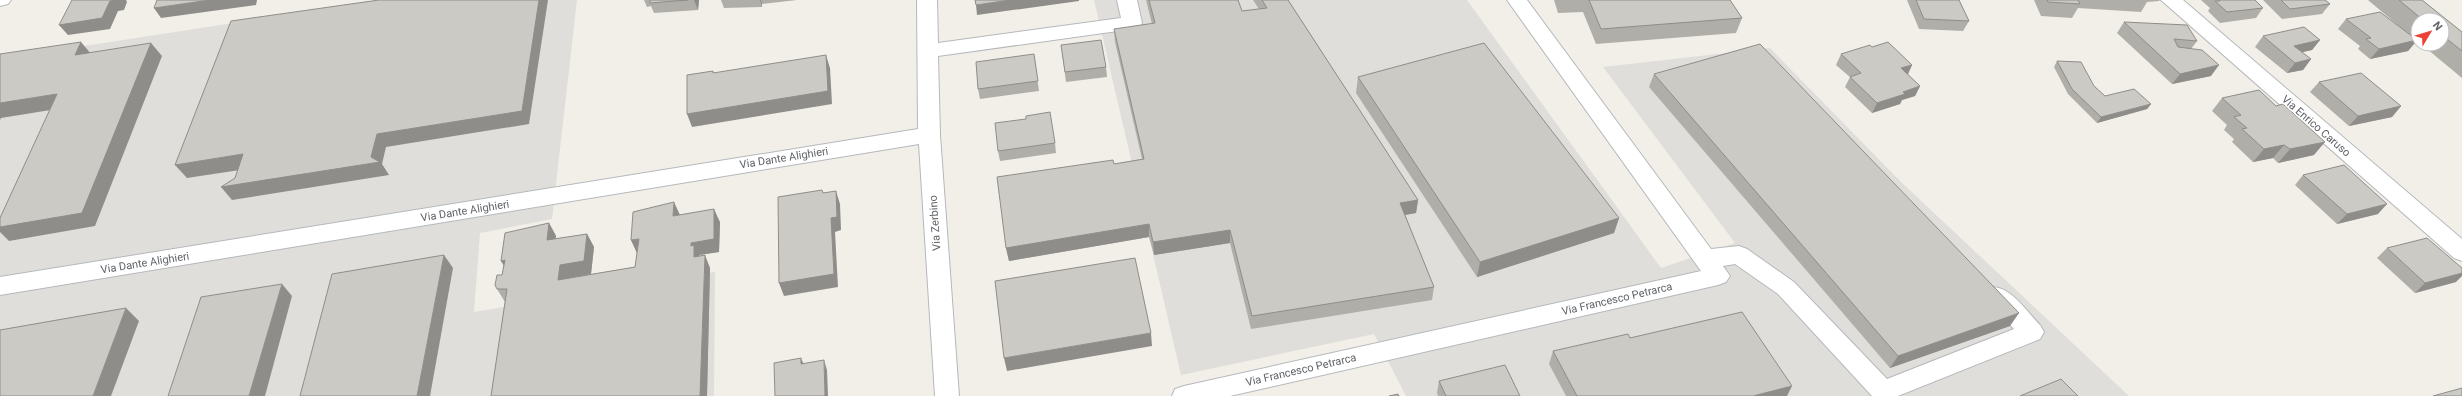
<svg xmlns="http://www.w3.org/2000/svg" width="2462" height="396" viewBox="0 0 2462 396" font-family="Roboto,sans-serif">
<rect width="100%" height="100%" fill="#f1efe8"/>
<!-- industrial -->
<g fill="#e0deda">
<path d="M383 0H577L552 219 480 233 474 312 715 272 714 396H0V59Z"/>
<path d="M1094 0H1467L1661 268 1735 243 1603 67 1770 48 1900 181 2129 396H1406L1374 334 1181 375Z"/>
</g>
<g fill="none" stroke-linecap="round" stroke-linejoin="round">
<defs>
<g id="minor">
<path d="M0 0H11L8 4 0 6Z"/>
<path d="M917 0H937L938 43 1121 18 1117 0H1137L1142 23 1139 28 1132 29 938 56 940 135 959 396H935L919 144 0 295V277L918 129Z"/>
<path d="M1507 0H1527L1711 249 1739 246 1747 249 1794 282 1887 379 2014 329 1988 302 1984 295 1988 288C2008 282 2027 312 2040 325L2044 332 2040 339 1898 396H1872L1778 294 1735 264 1723 266 1730 276 1726 282 1718 285 1230 396H1172L1175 389 1184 386 1701 271Z"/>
<path d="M2161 0H2183L2462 239V261L2454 258Z"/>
</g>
</defs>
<!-- minor casing -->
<use href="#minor" stroke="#b5b8bc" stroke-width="2"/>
<!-- minor -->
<use href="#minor" fill="#fff" fill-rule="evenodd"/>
</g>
<!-- wall -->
<g fill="#afaea9">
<path d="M644 0H699L698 10 654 13 651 6 647 7Z"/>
<path d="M721 0H797L762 4V7L724 8Z"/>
<path d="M1146 0H1238L1242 11 1259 9 1253 0H1288L1418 200 1416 213 1405 215 1434 287 1432 300 1251 329 1230 243 1154 255 1149 237 1009 261 1006 248 1114 164 1142 159 1115 42 1114 29 1152 24Z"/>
<path d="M1554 0H1730L1742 18 1736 33 1596 44 1583 12 1558 13Z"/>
<path d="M1907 0H1959L1969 21 1963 31 1919 29Z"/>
<path d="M2034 0H2160L2159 1 2147 2 2141 12 2078 8 2072 18 2041 16Z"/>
<path d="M2201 0H2255L2263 8 2256 18 2220 23 2208 11 2210 8Z"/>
<path d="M2263 0H2325L2330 4 2322 14 2282 19Z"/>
<path d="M2368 0H2422L2462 32V78L2421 44H2442V20H2418V42L2417 41 2408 51 2370 59 2358 49 2360 46 2338 29 2346 19 2413 38Z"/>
<path d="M2124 22 2197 41 2191 49 2211 76 2172 84 2117 33Z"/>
<path d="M2263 36 2320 40 2312 50 2302 52 2311 59 2303 70 2287 73 2255 47Z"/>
<path d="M1061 45 1106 67 1107 77 1066 82Z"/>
<path d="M1872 47 1912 65 1908 75 1920 86 1915 96 1902 100 1900 104 1872 113 1845 87 1850 77 1836 65 1841 54Z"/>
<path d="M1034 54 1039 91 980 99 978 89Z"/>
<path d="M2057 61 2094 86 2105 96 2151 104 2147 109 2097 123 2068 94 2054 67Z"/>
<path d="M1654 74 2010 326 1890 368 1649 87Z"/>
<path d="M1358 77 1619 218 1614 233 1477 277 1356 93Z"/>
<path d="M2319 82 2401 106 2392 117 2349 126 2310 92Z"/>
<path d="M2222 98 2314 155 2278 163 2273 158 2253 162 2232 142 2234 139 2224 130 2227 125 2212 111Z"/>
<path d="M1055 143 1056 153 1000 161 998 151Z"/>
<path d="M2303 175 2378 214 2337 224 2295 185Z"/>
<path d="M680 215 720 222 719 252 699 255 710 268 707 396H491L505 302 497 289 502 275 504 265 501 261 549 223 556 236V239L587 234 594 247 591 274 568 278 635 267 637 253 631 240Z"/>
<path d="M2387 248 2456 282 2415 293 2377 258Z"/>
<path d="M1630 338 1787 396H1566L1549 364 1553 351Z"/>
<path d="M1439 381 1520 396H1438L1437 393Z"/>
</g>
<!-- shaded-wall -->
<g fill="#8f8d8a">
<path d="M116 0H126L127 2 124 10 118 11 110 29 68 35 59 25 110 1Z"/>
<path d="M210 0H257L256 5 161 18 154 8Z"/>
<path d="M539 0H548L529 124 386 147 382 164 389 175 232 200 221 187 377 134Z"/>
<path d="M694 0H699L698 10Z"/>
<path d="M760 0H761L762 4V7Z"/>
<path d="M1010 0H1079V1L977 15 976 5Z"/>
<path d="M2320 40 2312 50 2286 56 2294 46Z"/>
<path d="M2417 40 2408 51 2370 59 2379 49Z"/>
<path d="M81 42 92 55H75Z"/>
<path d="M151 43 162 56 95 226 9 241 0 232V227Z"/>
<path d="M826 55 830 68 832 104 692 127 687 114Z"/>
<path d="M2311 59 2303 70 2287 73 2295 63Z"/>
<path d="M1912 65 1907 75 1901 68Z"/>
<path d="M2219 65 2211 76 2172 84 2180 74Z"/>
<path d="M1920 86 1915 96 1902 100 1900 104 1872 113 1877 103 1903 92Z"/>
<path d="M57 94 69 107 1 118 0 120V103Z"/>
<path d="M2151 104 2147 109 2097 123 2101 117Z"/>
<path d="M2401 106 2392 117 2349 126 2358 116Z"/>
<path d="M2325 142 2314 155 2278 163 2290 149Z"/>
<path d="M2284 145 2273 158 2253 162 2264 149Z"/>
<path d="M243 154 253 168 187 178 175 165Z"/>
<path d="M836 191 840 204 841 230 835 232 838 287 784 296 779 283 831 218Z"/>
<path d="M1418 200 1416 213 1399 216 1400 203Z"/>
<path d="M674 202 680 215 673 216Z"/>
<path d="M2387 204 2378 214 2337 224 2347 214Z"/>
<path d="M714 209 720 222 719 252 699 255 700 258 694 257 691 243Z"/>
<path d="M1619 218 1614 233 1477 277 1480 262Z"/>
<path d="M549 223 556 236 554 253 547 240Z"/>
<path d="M1149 224V237L1009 261 1006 248Z"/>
<path d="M1230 230V243L1154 255 1153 242Z"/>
<path d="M587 234 594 247 591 274 568 278 566 293 558 280 560 265Z"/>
<path d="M639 239 637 253 631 240Z"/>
<path d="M444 255 453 268 430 396H417Z"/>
<path d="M705 255 710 268 707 396H700Z"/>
<path d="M505 260 509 274 501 261Z"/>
<path d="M2462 273V276L2456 282 2415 293 2425 283Z"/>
<path d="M282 284 292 296 265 396H249Z"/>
<path d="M126 308 139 321 111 396H93Z"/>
<path d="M2019 313 2010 326 1890 368 1898 356Z"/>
<path d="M1151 333 1152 346 1007 371 1004 358Z"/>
<path d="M801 358 805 367 801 364Z"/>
<path d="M824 360 827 370 828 396H825Z"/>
<path d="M1792 386 1787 396H1753Z"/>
</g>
<!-- building -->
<g fill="#cccac5" stroke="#8f8d8a">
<path d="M72 0H116L110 1 102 18 59 25Z"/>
<path d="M157 0H210L154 8Z"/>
<path d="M379 0H539L522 111 377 134 371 157 380 162 221 187 235 178 243 154 175 165 231 21Z"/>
<path d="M650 0H688L650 3Z"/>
<path d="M975 0H1010L976 5Z"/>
<path d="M1149 0H1238L1242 11 1267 8 1262 0H1288L1418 200 1400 203 1434 287 1252 316 1230 230 1153 242 1149 224 1006 248 997 177 1113 160 1114 164 1144 159 1114 29 1155 23Z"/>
<path d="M1589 0H1730L1742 18 1601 29Z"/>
<path d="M1916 0H1959L1969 21 1924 19Z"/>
<path d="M2047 0H2078L2080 4 2048 2Z"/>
<path d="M2219 0H2255L2263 8 2227 12 2215 1H2220Z"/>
<path d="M2281 0H2325L2330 4 2290 9Z"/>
<path d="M2399 0H2422L2462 32V51L2442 35V20H2423Z"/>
<path d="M2380 12 2417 40 2379 49 2366 39 2371 38 2346 19Z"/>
<path d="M2124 22 2187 25 2197 41 2174 39 2178 47 2202 50 2219 65 2180 74Z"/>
<path d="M2304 27 2320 40 2294 46 2311 59 2295 63 2263 36Z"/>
<path d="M1101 40 1106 67 1065 72 1061 45Z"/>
<path d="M81 42 75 55 151 43 82 213 0 227V218L57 94 0 103V54Z"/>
<path d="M1888 42 1912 65 1901 68 1920 86 1903 92 1905 94 1877 103 1850 77 1861 73 1841 54 1870 45 1872 47Z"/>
<path d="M1484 43 1619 218 1480 262 1358 77Z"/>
<path d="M1760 44 2019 313 1898 356 1654 74Z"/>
<path d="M1034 54 1038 81 978 89 976 62Z"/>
<path d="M826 55 828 91 687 114V75L713 71V73Z"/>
<path d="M2057 61 2081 62 2094 86 2105 96 2134 89 2151 104 2101 117 2072 89Z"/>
<path d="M2361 73 2401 106 2358 116 2319 82Z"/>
<path d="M2259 90 2276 106 2283 104 2325 142 2290 149 2284 145 2264 149 2242 129 2247 128 2234 117 2241 115 2222 98Z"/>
<path d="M1050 112 1055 143 998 151 995 123 1026 119V116Z"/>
<path d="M2344 165 2387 204 2347 214 2303 175Z"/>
<path d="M822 190 823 193 836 191 837 217 831 218 834 274 779 283 778 197Z"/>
<path d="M674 202 673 216 714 209V239L691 243V246L694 245V257L705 255 700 396H491L507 289H497L495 285 497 275H502L505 260 501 261 505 233 549 223 547 240 587 234 584 261 560 265 558 280 635 267 639 239 631 240 633 212Z"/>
<path d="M2427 238 2462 268V273L2425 283 2387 248Z"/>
<path d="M444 255 417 396H300L332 274Z"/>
<path d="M1135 258 1151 333 1004 358 995 281Z"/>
<path d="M282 284 249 396H168L201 297Z"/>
<path d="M126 308 93 396H0V330Z"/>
<path d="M1742 312 1792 386 1753 396H1577L1553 351 1628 334 1630 338Z"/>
<path d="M801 358V364L824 360 825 396H775L774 363Z"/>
<path d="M1505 365 1520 396H1446L1439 381Z"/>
<path d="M2061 379 2078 396H2020Z"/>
<path d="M2462 388V396H2433Z"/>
<path d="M1398 394 1399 396H1389Z"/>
</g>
<g text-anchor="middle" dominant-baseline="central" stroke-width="3" stroke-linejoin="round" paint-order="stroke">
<!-- street labels -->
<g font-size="11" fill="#5f6368" stroke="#fff">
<text transform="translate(2316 126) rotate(41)">Via Enrico Caruso</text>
<text transform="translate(784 158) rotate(-9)">Via Dante Alighieri</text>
<text transform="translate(465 211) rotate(-9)">Via Dante Alighieri</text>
<text transform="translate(935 223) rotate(-94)">Via Zerbino</text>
<text transform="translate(145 263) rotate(-9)">Via Dante Alighieri</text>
<text transform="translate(1617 299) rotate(-13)">Via Francesco Petrarca</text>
<text transform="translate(1301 370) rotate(-13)">Via Francesco Petrarca</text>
</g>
</g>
<!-- north arrow -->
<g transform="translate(2430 32) rotate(52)"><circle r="19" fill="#ffffff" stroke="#bfc1c3"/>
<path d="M0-3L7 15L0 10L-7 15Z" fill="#ea4335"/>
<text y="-6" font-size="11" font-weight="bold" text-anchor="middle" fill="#5f6368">N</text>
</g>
</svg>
